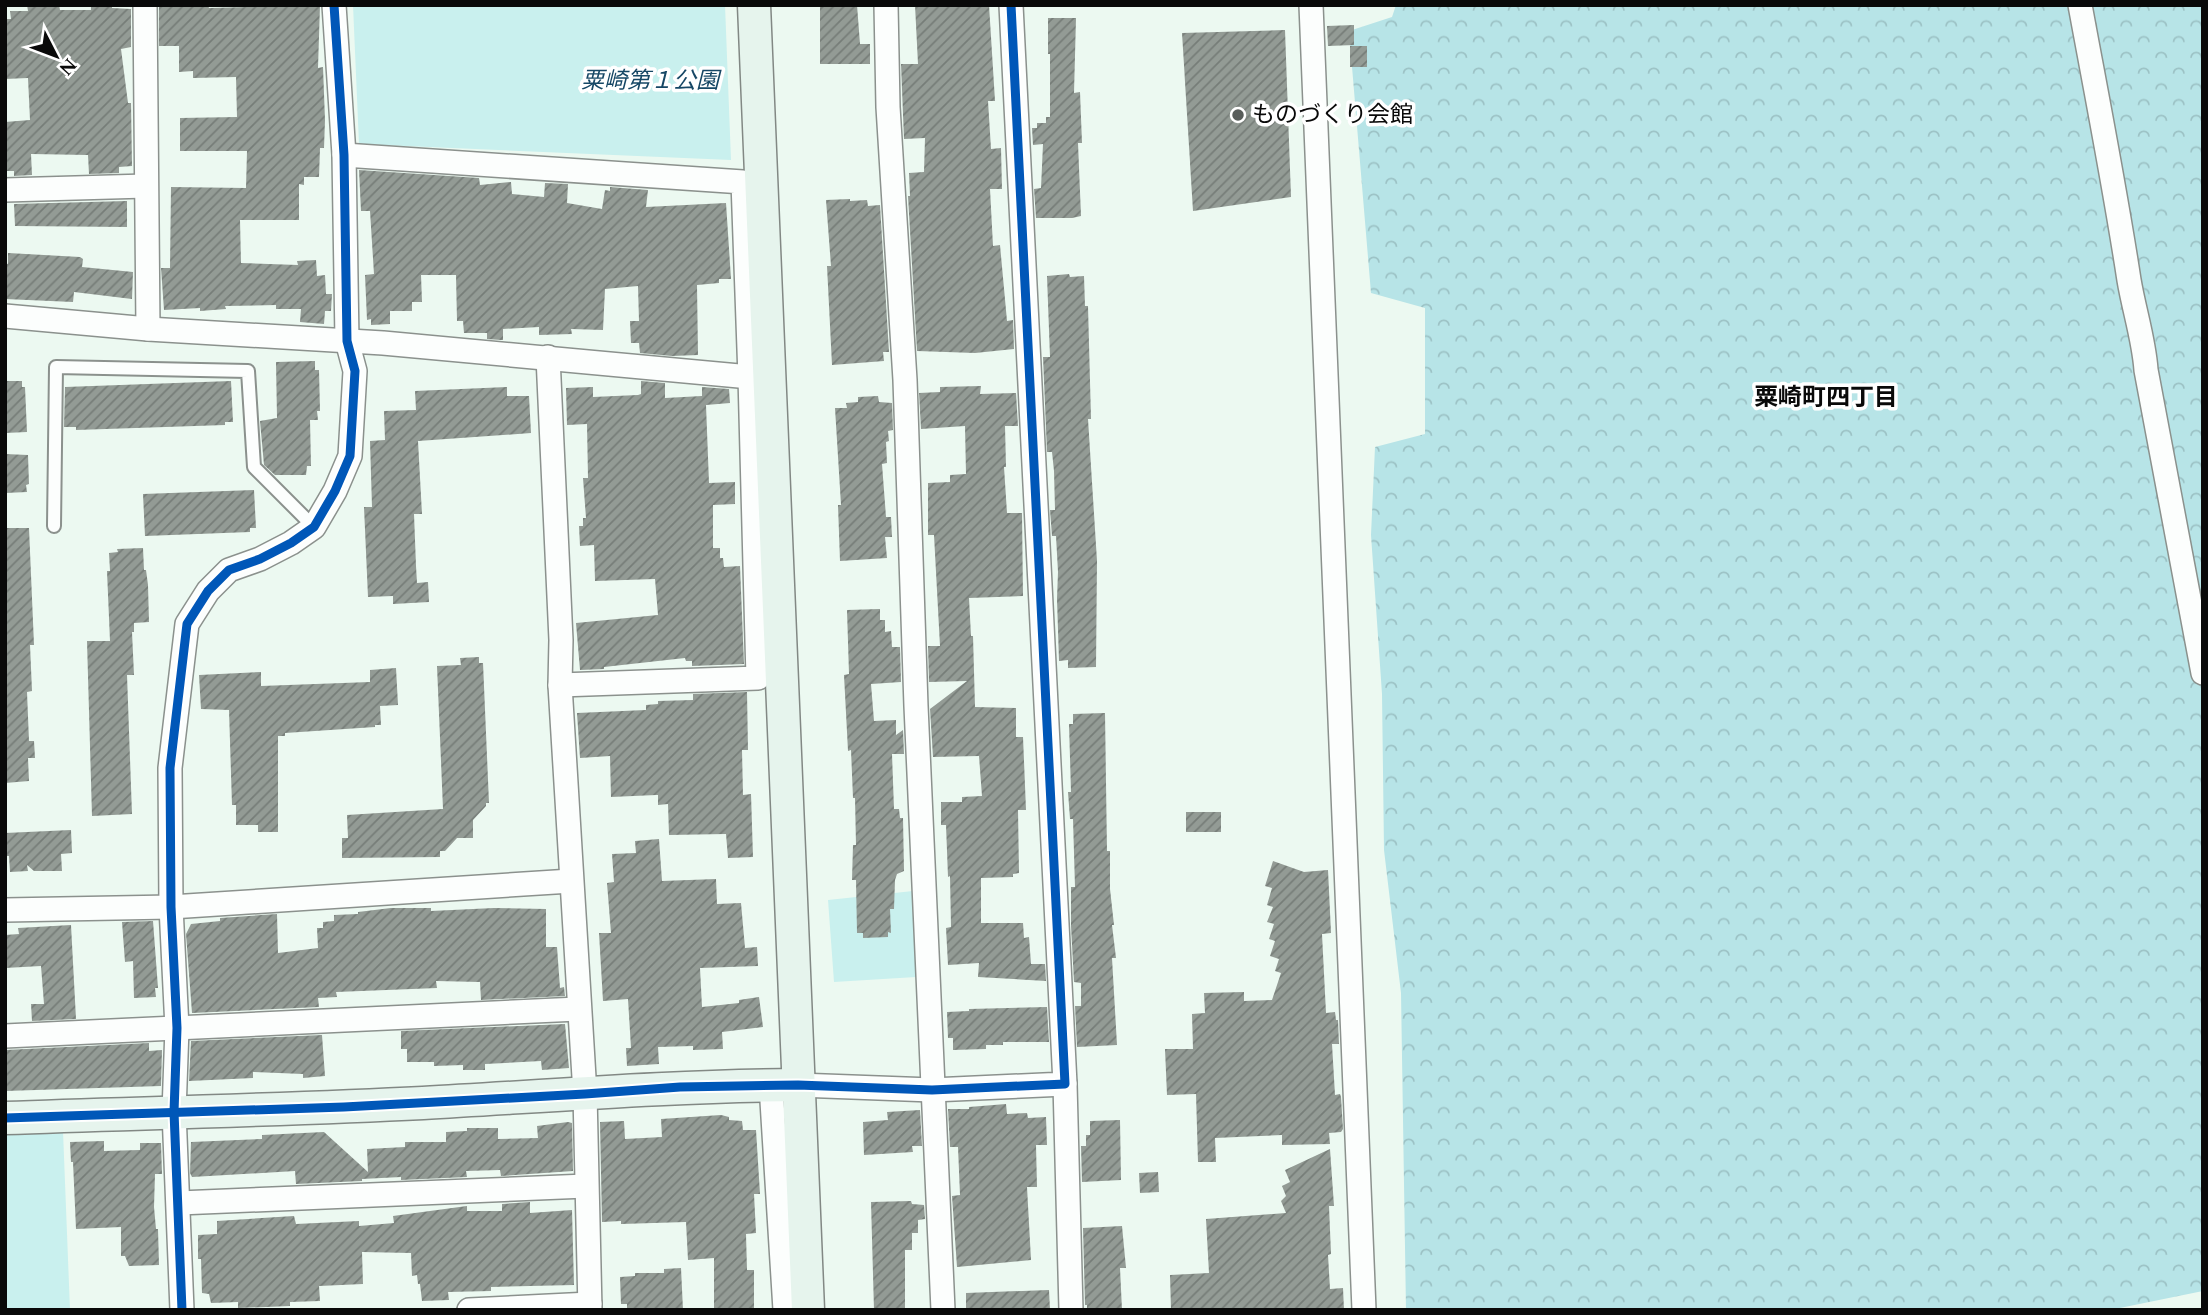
<svg xmlns="http://www.w3.org/2000/svg" width="2208" height="1315" viewBox="0 0 2208 1315" font-family="Spectral,'Noto Sans JP',serif">
<defs>
<pattern id="forest-crowns" width="20" height="18" patternUnits="userSpaceOnUse" patternTransform="scale(1.75)"><rect width="20" height="18" fill="#b7e4e7"/><path d="M2 6a3 3 0 1 1 6 0M12 15a3 3 0 1 1 6 0" fill="none" stroke="#9cc2c5"/></pattern>
<pattern id="building-hatch" width="6" height="6" patternUnits="userSpaceOnUse" patternTransform="scale(1.75)"><rect width="6" height="6" fill="#939b95"/><path d="M-1 1l2-2M0 6l6-6M5 7l2-2" fill="none" stroke="#767d78"/></pattern>
</defs>
<rect width="100%" height="100%" fill="#ecf9f1"/>
<!-- forest -->
<path fill="url(#forest-crowns)" d="M1396 5H2203V1291L2110 1310H1406L1401 993 1384 850 1382 694 1371 535 1375 447 1425 434V308L1371 293 1349 31 1392 17Z"/>
<!-- park -->
<g fill="#c9f0ee">
<path d="M353 5H725L731 160 359 144Z"/>
<path d="M913 891 916 977 834 982 828 900Z"/>
<path d="M63 1131 70 1310H5V1134Z"/>
</g>
<!-- building -->
<g fill="url(#building-hatch)">
<path d="M27 5H59L60 10H91V5H112V8L131 9V47L121 49 128 103H131L132 166 119 167V173L89 174 88 155 31 154 32 175 14 176V171H7L5 122 30 120 28 78 5 79V19H11L10 11H28Z"/>
<path d="M159 5H208L209 8 320 5 318 68 323 67 325 120 324 148H320L319 177H304V185L299 184V220H240L241 263 298 265 297 261 316 260 317 276 325 275 326 294H332L331 311H325L324 324 300 322 301 309H276V305L225 306 226 309 200 311V308L164 310 161 268H170L171 187 246 188 247 151H180V118L237 117 236 77 193 78V71L179 72V46H159Z"/>
<path d="M820 5H857L860 44H870V64H820Z"/>
<path d="M915 5H989L995 101H988L991 149 1001 148 1002 189H990L993 246 1000 245 1007 321 1013 320 1014 349 975 353 917 351 908 196H910L909 173 924 172 925 138 904 139 901 64H918Z"/>
<path d="M1048 18H1076L1074 93 1080 92 1082 143H1078L1081 216 1072 218H1036L1034 189 1041 188 1043 144 1033 145 1032 128H1037V123H1046V117H1050V54H1048Z"/>
<path d="M1354 25V45L1328 46 1327 26Z"/>
<path d="M1285 30 1291 197 1193 211 1182 33Z"/>
<rect x="1350" y="46" width="17" height="21"/>
<path d="M359 170 479 178 480 185 511 182 512 194 544 197 545 183 568 184 567 203 602 209 605 190 610 191V187L648 190 646 207 726 203 731 279H719V283L697 285 698 355 672 356 640 353 639 343H631L630 321H639L638 286 605 289 603 330 571 329 572 334 539 335V327L503 329V340H501L487 339V333H464L463 321H457L456 275H421L422 302H412V311H390V324L371 325V319L367 320 365 275 374 274 370 211H361Z"/>
<path d="M850 199V201L867 200 868 206 880 205 889 352H883L884 361 832 365 827 266H831L826 200Z"/>
<path d="M127 201V227L15 226 14 204Z"/>
<path d="M8 253 80 257 83 259 82 267 133 272 132 299 74 292 73 302 5 299V263L8 264Z"/>
<path d="M1069 274 1070 277 1084 276 1085 306H1088L1091 419H1088L1097 561 1096 667 1068 668V660L1059 661 1057 599 1058 572 1056 536H1052L1050 510H1055L1054 471 1052 452H1047L1043 357H1050L1047 276Z"/>
<path d="M315 361V370H319L320 411H317L318 420H310L311 466H307L306 475H275L264 465 260 421 277 418 276 362Z"/>
<path d="M5 381H22V387H25L27 432 5 433Z"/>
<path d="M231 381 233 422H225V425L76 430V427H64L65 387Z"/>
<path d="M641 381 665 383V398L702 396V387L729 389 730 403 706 405 709 483 735 482V504L713 505V548H720V558H723L724 567 740 566 744 664 692 666V661H686L685 658 604 667V669L580 670 576 623 658 615 655 579 595 581 594 545 580 546 579 526H583V518H586L583 478H588L587 424 567 425 566 388 593 387V397L638 395 641 394Z"/>
<path d="M981 386 980 394 1016 393 1018 426H1005L1006 467H1004L1007 513H1022L1023 596 969 598 971 636H973L975 707 1016 708V737H1023L1026 810H1018L1019 873 1013 874V877L981 878V923H1023L1024 938 1029 937 1031 964H1045L1046 981 978 977 979 963 948 965 946 928 951 927 950 876 948 877 946 825H941V802H962V797L982 796 979 756 933 757 930 709 967 681 929 682 928 646H940L934 535H928V483L950 482V475L966 474 965 426 921 429 919 393 940 392V387Z"/>
<path d="M507 387V396H529L531 433 418 441 422 514H414L416 566 417 583 428 582 429 602 393 604V596L368 597 364 507H372L370 441 385 440 384 411 416 410 415 391Z"/>
<path d="M878 396 879 402 892 403 893 430 888 431 889 441 886 442 887 463 882 464 886 517H891L892 537H885L887 558 840 561 838 505H841L835 408H847L846 403 858 402V397Z"/>
<path d="M5 454 28 455 29 484 26 485 27 492 5 493Z"/>
<path d="M254 490 256 528H250V532L145 536 143 494Z"/>
<path d="M5 528H29L34 645H30L32 691 27 692 29 741H34L35 758H28L29 781 5 783Z"/>
<path d="M143 548 144 570H146L148 585 149 622 134 623V632H132L134 675H127L132 814 92 816 87 641H110L107 571H110L109 553 118 552 117 549Z"/>
<path d="M880 609V620H885V632L891 631 892 647H900L901 682 871 684 874 721 896 720V735L903 730 904 754H892L894 809H899L900 818H903L904 871 897 874 895 880 894 909H890L891 933 888 932V937L863 938V933H857L856 880H852L853 845H856L855 798H853L851 750 848 751 844 675 849 674 847 610Z"/>
<path d="M479 657V663H483L489 803H486V806L473 820V838H457L445 851H440V857L342 858V838H348L347 815 443 809 437 666 461 665 460 658Z"/>
<path d="M396 668 398 705 380 706 381 725H375V727L285 733V736H278V832H258V825H236V805H232L229 710 201 709 199 675 261 672V686L370 682V670Z"/>
<path d="M747 692 748 750H742L743 795 751 794 753 857 728 858 726 834 669 835 668 804 658 805V795H656L611 797 610 756 580 758 577 713 646 710V705L658 704V701L693 700V694Z"/>
<path d="M1105 713 1107 851H1110V889L1114 925H1112L1116 958H1112L1117 1045 1077 1047 1075 1006H1081V983L1074 982 1071 926V887H1075L1073 819H1070L1068 792H1071L1069 724H1073V714Z"/>
<rect x="1186" y="812" width="35" height="20"/>
<path d="M71 830 72 853 61 854 62 871H34L27 865 28 871 10 872 9 856H5V833Z"/>
<path d="M659 839 662 881 716 879 717 904 741 903 745 948 757 947 758 966 700 968 702 1007 739 1003V1000L759 997 763 1027 722 1032 723 1049 693 1050V1046L658 1047 659 1064 627 1066 626 1048H631L628 999 603 1001 599 933H611L607 883 614 882 612 854 636 853 635 841Z"/>
<path d="M1273 861 1304 872 1328 870 1331 933 1322 934 1326 1013 1335 1012 1336 1020H1338L1339 1044H1332L1335 1095 1340 1094 1341 1097 1343 1129 1341 1132 1329 1133 1330 1144 1282 1145V1135L1215 1138 1216 1162H1198L1196 1094 1167 1095 1165 1049H1193L1192 1014 1205 1013 1204 993 1244 992V1001L1272 1000 1281 973 1275 971 1279 959 1270 956 1275 941 1269 939 1274 924 1267 922 1273 907 1267 905 1272 888 1265 886Z"/>
<path d="M391 908H431V911L494 908 546 909V947H557L560 988 564 987 565 996 481 1000 480 982 436 981 437 988 336 992 337 997 318 998 319 1007 192 1013 186 934 191 924 220 921V918L277 914 278 953 318 948 317 928H323V922L334 921V915L358 914V912Z"/>
<path d="M153 921 158 988H155L156 997 134 998 133 961 125 962 122 922Z"/>
<path d="M71 925 76 1019 32 1021 31 1004H44L41 966 5 968V935L19 934 18 928Z"/>
<path d="M1047 1007 1049 1042H1003V1045H986V1049L953 1050V1038H948L947 1012 969 1011V1009Z"/>
<path d="M565 1024 569 1068 542 1070 541 1061 485 1064V1070H463V1065L434 1066V1062H407V1049H401V1031Z"/>
<path d="M322 1035 325 1076 303 1078V1074L253 1072V1078L189 1081 191 1041Z"/>
<path d="M149 1043V1051L162 1050 161 1086 5 1091V1050Z"/>
<path d="M1006 1104 1007 1114 1027 1113 1028 1118 1046 1117 1047 1145H1036L1037 1187H1027L1031 1260 957 1267 952 1196 960 1195 958 1147H950L948 1109H969V1107Z"/>
<path d="M920 1110 922 1146H912L913 1152 864 1155 863 1122 888 1120 887 1112Z"/>
<path d="M721 1115 729 1117V1120L742 1121 743 1130H756L760 1194H754L756 1233 746 1234 747 1270H754V1310H714V1258L688 1260 686 1222 621 1224V1221L602 1222 600 1122 624 1121 625 1139 662 1137 661 1119Z"/>
<path d="M1120 1120 1121 1180 1082 1182 1081 1146H1086V1135H1090V1121Z"/>
<path d="M568 1122 572 1123 573 1171 501 1176 500 1170 466 1171 467 1177 401 1180V1177L362 1179V1181L296 1184 295 1171 192 1177 190 1173 191 1142 262 1139V1135L324 1132 368 1172 367 1149 405 1147V1142H446V1132L467 1131V1128H498V1139L538 1138 537 1126Z"/>
<path d="M104 1141V1151L140 1150V1143H161L162 1174H155L154 1207 156 1229H158L159 1265 129 1266 125 1256H121V1227L76 1229 73 1162H71L70 1142Z"/>
<path d="M1330 1149 1334 1206H1329L1331 1254 1328 1255 1330 1289 1343 1288 1344 1310H1171L1170 1275 1209 1273 1206 1219 1286 1213 1281 1201 1286 1196 1282 1186 1290 1182 1285 1170Z"/>
<path d="M1158 1172 1159 1192 1140 1193 1139 1173Z"/>
<path d="M911 1201 912 1204 924 1205 925 1219 918 1220V1233H912V1250H905V1310H874L871 1202Z"/>
<path d="M530 1202V1213L572 1210 574 1285 491 1287V1291L448 1292 449 1300 422 1301 420 1284H418L417 1275 412 1276 411 1253 362 1252 363 1284 319 1286 320 1301 290 1302V1306L238 1308V1302L211 1303 209 1294 202 1293 201 1259H198V1235L217 1234V1221L294 1216 296 1224 359 1221V1226L394 1223 393 1216 467 1206V1211H502V1204Z"/>
<path d="M1122 1226 1126 1268H1120L1122 1310H1087V1305H1085L1083 1228Z"/>
<path d="M681 1268 683 1310H627V1304H621L620 1277 635 1276V1273H664V1269Z"/>
<path d="M1049 1290 1050 1310H966V1293Z"/>
</g>
<g fill="none" stroke-linecap="round" stroke-linejoin="round">
<defs>
<path id="lane" d="M54 526 56 367 248 371 254 467 314 527"/>
<g id="street">
<path d="M145 5 148 329"/>
<path d="M886 5 888 107 905 380 916 706 943 1310"/>
<path d="M1311 5 1364 1310"/>
<path d="M2080 5C2097 97 2115 188 2129 280 2134 310 2144 340 2146 370L2203 673"/>
<path d="M5 190 146 186"/>
<path d="M5 316 148 329 383 343 750 377 743 182 344 155"/>
<path d="M548 357 561 640 560 685 585 1094 590 1310"/>
<path d="M560 685 758 678 750 377"/>
<path d="M5 910 171 907 571 881"/>
<path d="M5 1036 578 1009"/>
<path d="M1065 1084 1071 1310"/>
<path d="M771 1085 785 1310"/>
<path d="M798 1085 932 1090 1065 1084 1011 5"/>
<path d="M179 1203 586 1186"/>
<path d="M182 1310 174 1112 177 1028 171 907 170 768 187 624 208 591 229 570 260 559 291 543 314 527 335 491 350 456 355 371 347 341 344 155 334 5"/>
<path d="M469 1310 590 1304"/>
</g>
<g id="secondary">
<path d="M754 5 808 1310"/>
<path d="M5 1118C144 1113 284 1110 423 1103 548 1096 673 1086 798 1085"/>
</g>
</defs>
<!-- lane casing -->
<use href="#lane" stroke="#8b918d" stroke-width="16"/>
<!-- street casing -->
<use href="#street" stroke="#8b918d" stroke-width="26"/>
<!-- secondary casing -->
<use href="#secondary" stroke="#828884" stroke-width="35"/>
<!-- lane -->
<use href="#lane" stroke="#fcfefd" stroke-width="12"/>
<!-- street -->
<use href="#street" stroke="#fcfefd" stroke-width="23"/>
<!-- secondary -->
<use href="#secondary" stroke="#e6f4ed" stroke-width="32"/>
<defs>
<g id="cycleway">
<path d="M5 1118 344 1107 585 1094 680 1087 798 1085 932 1090 1065 1084 1011 5"/>
<path d="M182 1310 174 1112 177 1028 171 907 170 768 187 624 208 591 229 570 260 559 291 543 314 527 335 491 350 456 355 371 347 341 344 155 334 5"/>
</g>
</defs>
<!-- cycleway casing -->
<use href="#cycleway" stroke="#fff" stroke-width="13"/>
<!-- cycleway -->
<use href="#cycleway" stroke="#0057b8" stroke-width="9"/>
</g>
<!-- markers -->
<circle fill="#585d5a" stroke="#fff" stroke-width="2.5" cx="1238" cy="115" r="7"/>
<g text-anchor="middle" dominant-baseline="central" stroke-width="7" stroke-linejoin="round" paint-order="stroke">
<!-- park labels -->
<g font-size="23" font-style="italic" fill="#164765" stroke="#fff">
<text x="650" y="81">粟崎第１公園</text>
</g>
<!-- poi labels -->
<g font-size="23" fill="#090909" stroke="#fff" text-anchor="start">
<text x="1252" y="115">ものづくり会館</text>
</g>
<!-- neighbourhood labels -->
<g font-size="24" font-weight="bold" fill="#090909" stroke="#fff">
<text x="1826" y="398">粟崎町四丁目</text>
</g>
</g>
<!-- border -->
<rect width="2208" height="1315" fill="none" stroke="#090909" stroke-width="14"/>
<!-- north arrow -->
<g transform="translate(56 56) rotate(132)" stroke="#ffffff" stroke-width="5" paint-order="stroke">
<path d="M0-5L12 26L0 18L-12 26Z" fill="#090909"/>
<text y="-10" font-size="19" font-weight="bold" text-anchor="middle" fill="#090909">N</text>
</g>
</svg>
